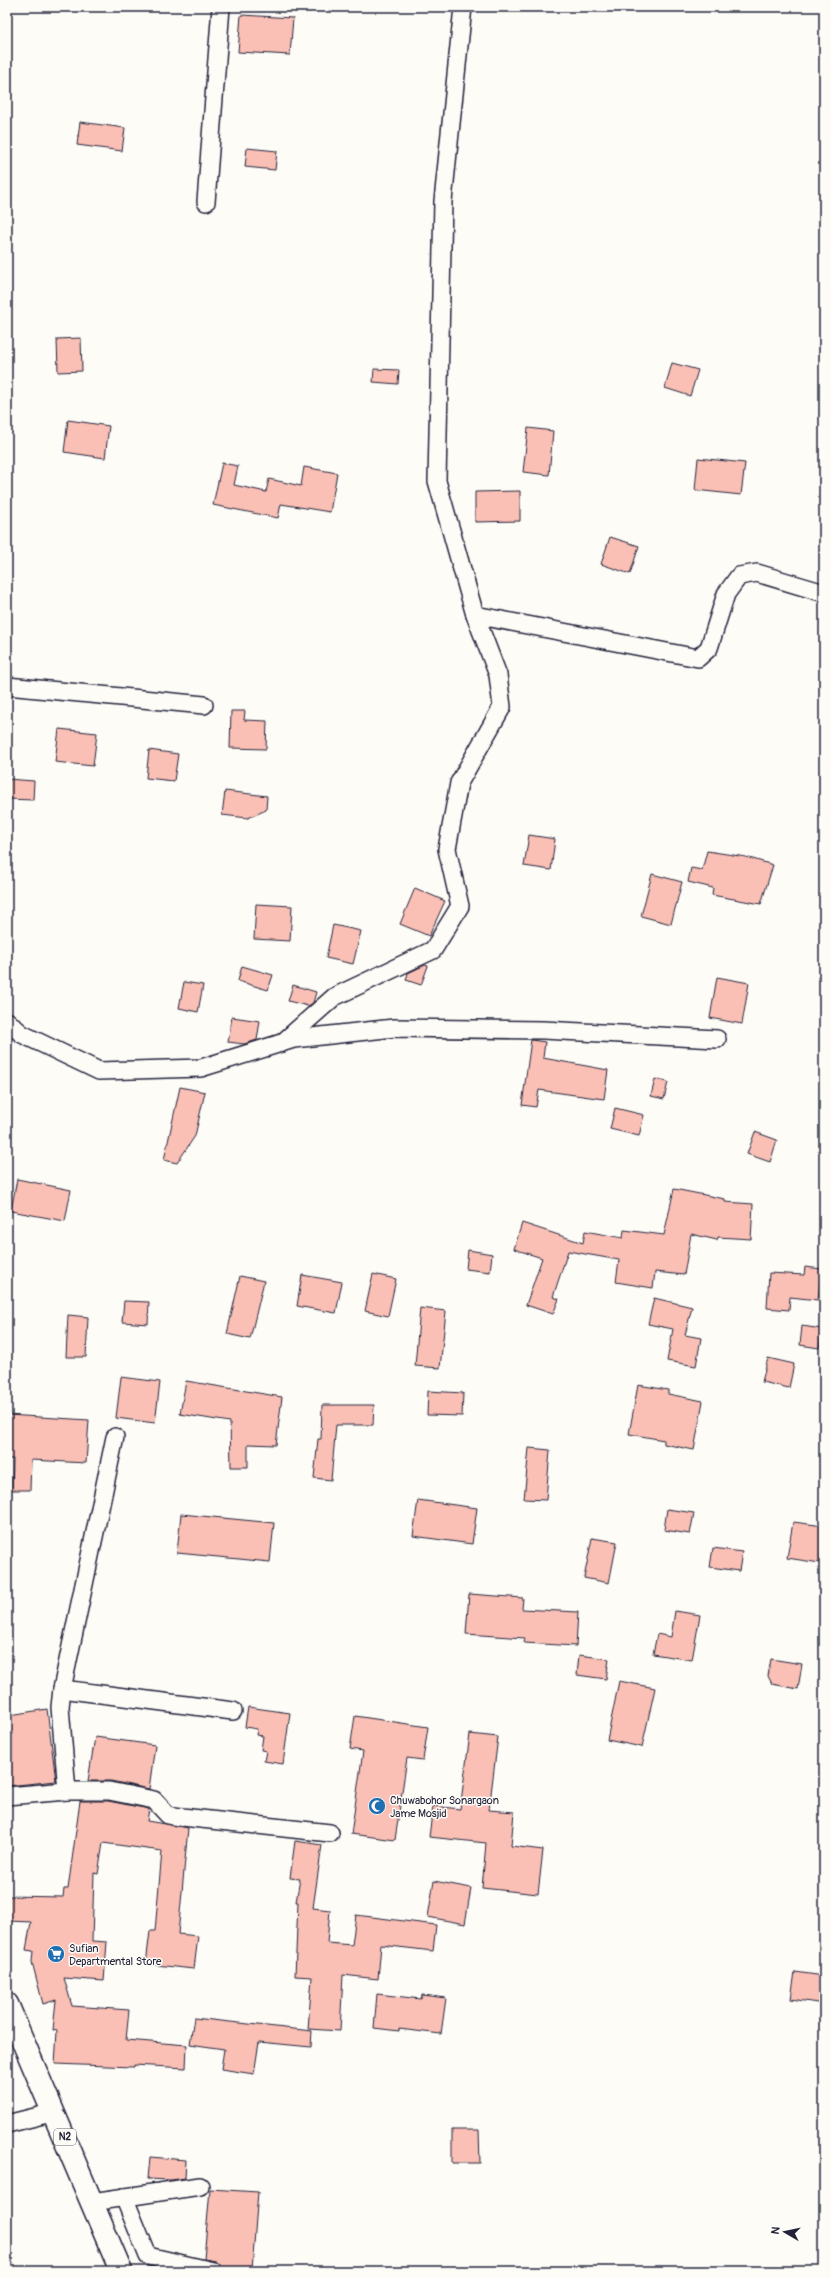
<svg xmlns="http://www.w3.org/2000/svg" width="831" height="2278" viewBox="0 0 831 2278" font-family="Pangolin,sans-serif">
<rect width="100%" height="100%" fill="#fdfcf7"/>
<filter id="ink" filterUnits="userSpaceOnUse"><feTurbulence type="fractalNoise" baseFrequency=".025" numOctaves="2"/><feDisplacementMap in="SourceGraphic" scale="8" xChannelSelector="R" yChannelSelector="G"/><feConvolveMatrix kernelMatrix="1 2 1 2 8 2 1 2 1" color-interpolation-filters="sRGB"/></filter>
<g filter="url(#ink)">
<!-- building -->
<g fill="#fbc0b5" stroke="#22223b">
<path d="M241 15 293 18 290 55 238 52Z"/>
<path d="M80 122 125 128 122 151 77 145Z"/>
<path d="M247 148 277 151 275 170 245 167Z"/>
<path d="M81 338 82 371 58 372 57 339Z"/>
<path d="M672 363 698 370 690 396 665 388Z"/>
<path d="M374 369 399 370 398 384 373 382Z"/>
<path d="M68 420 109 426 105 458 64 452Z"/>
<path d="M528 428 553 431 549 475 523 472Z"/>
<path d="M698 458 745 463 741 495 695 490Z"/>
<path d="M222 463 238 466 234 485 266 492 269 479 301 486 304 467 337 473 330 512 281 504 278 518 213 505Z"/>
<path d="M520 491V521L475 522V492Z"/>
<path d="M610 537 639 546 630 574 601 564Z"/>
<path d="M231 711H245L244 720 267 721 266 749 230 748Z"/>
<path d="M59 729 97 733 93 766 55 762Z"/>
<path d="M149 750 178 754 174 781 146 778Z"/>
<path d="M7 779 34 781 33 800 7 799Z"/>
<path d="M225 791 267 796 266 810 248 818 222 815Z"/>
<path d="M529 835 555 839 551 870 524 866Z"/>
<path d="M707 851 746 857 773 865 761 904 712 895 713 888 688 882 691 868 702 870Z"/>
<path d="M652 874 682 882 671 924 641 916Z"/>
<path d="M415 888 445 901 429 936 400 924Z"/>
<path d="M256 904 292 906 290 941 254 939Z"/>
<path d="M333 925 361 931 353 964 326 958Z"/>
<path d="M425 965 428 966 421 985 406 980 408 973Z"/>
<path d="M242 966 273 975 268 990 238 981Z"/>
<path d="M717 977 749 983 742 1024 710 1018Z"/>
<path d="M184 982 203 985 198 1012 179 1008Z"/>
<path d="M293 985 316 992 313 1003 308 1006 288 1001Z"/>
<path d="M232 1017 260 1021 257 1040 244 1044 228 1042Z"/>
<path d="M531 1040 545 1042 543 1058 608 1070 604 1099 539 1090 536 1107 522 1105Z"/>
<path d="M655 1079 668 1082 664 1099 651 1096Z"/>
<path d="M180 1087 205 1092 195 1136 177 1163 164 1160Z"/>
<path d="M615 1108 644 1115 639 1136 610 1129Z"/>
<path d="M755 1132 777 1140 770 1162 747 1154Z"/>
<path d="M17 1179 71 1190 65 1221 11 1211Z"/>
<path d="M674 1189 725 1199V1202L753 1204 751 1239 718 1237 717 1240 691 1234 684 1275 655 1272 653 1288 616 1282 619 1260 568 1251 553 1297 559 1299 553 1314 526 1305 542 1258 514 1249 522 1223 583 1243 585 1231 623 1238 624 1230 664 1235Z"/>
<path d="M468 1250 492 1254 490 1272 466 1269Z"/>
<path d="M805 1267 822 1269 818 1300 790 1297 789 1310 767 1308 769 1273 804 1275Z"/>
<path d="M373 1274 396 1279 388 1316 365 1311Z"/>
<path d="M302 1275 342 1282 336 1313 297 1306Z"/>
<path d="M240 1276 264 1281 250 1339 227 1334Z"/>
<path d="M654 1298 692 1307 685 1335 701 1338 696 1366 667 1361 673 1329 648 1324Z"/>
<path d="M124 1301 149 1302 148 1324 122 1322Z"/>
<path d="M420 1308 446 1311 440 1368 415 1366Z"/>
<path d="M68 1315 88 1317 86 1357H66Z"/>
<path d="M802 1326 822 1329 819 1348 800 1345Z"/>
<path d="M768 1358 794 1364 789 1388 762 1382Z"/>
<path d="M121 1377 160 1382 155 1423 116 1418Z"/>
<path d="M186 1381 282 1397 276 1445 248 1444V1467H231L230 1422 180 1414Z"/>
<path d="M638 1385 668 1390V1394L703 1401 694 1450 664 1444V1440L629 1434Z"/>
<path d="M428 1391 463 1393 462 1416 427 1415Z"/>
<path d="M322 1405H374L373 1425H336L331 1480 314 1478 318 1439H321Z"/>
<path d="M7 1415 89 1420 86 1463 31 1460 30 1490H12L13 1459H7Z"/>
<path d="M529 1448 550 1450 546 1500 524 1499Z"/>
<path d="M418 1500 477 1508 472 1544 413 1536Z"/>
<path d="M667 1509 694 1513 690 1534 664 1530Z"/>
<path d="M181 1514 274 1523 270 1562 177 1553Z"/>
<path d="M793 1522 824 1526 820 1563 787 1558Z"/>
<path d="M592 1538 617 1542 609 1583 584 1578Z"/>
<path d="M713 1548 742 1552 739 1571 710 1567Z"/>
<path d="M469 1594 523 1598 522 1609 578 1612 576 1646 524 1643 525 1638 466 1634Z"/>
<path d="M675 1611 700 1615 692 1660 653 1654 657 1634 671 1637Z"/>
<path d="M579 1655 609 1659 606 1679 577 1675Z"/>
<path d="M771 1659 802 1664 798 1689 772 1684 768 1676Z"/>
<path d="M619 1681 655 1688 642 1747 607 1740Z"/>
<path d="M248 1707 290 1713 283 1764 264 1761 266 1751 261 1750 263 1736 256 1735 257 1729 245 1727Z"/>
<path d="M47 1709 56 1781 7 1786V1726L12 1725 10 1715Z"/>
<path d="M355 1716 428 1727 423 1760 407 1758 395 1840 351 1834 363 1751 350 1749Z"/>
<path d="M470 1734 498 1737 489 1810 514 1812 511 1846 543 1850 538 1894 482 1888 486 1843 429 1837 433 1806 460 1809Z"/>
<path d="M95 1737 155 1745 149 1789 111 1781H88Z"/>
<path d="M80 1801H108L149 1809 147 1821 188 1828 178 1934 198 1936 194 1969 146 1964 150 1931H155L162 1851 103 1843 98 1874 94 1873 92 1941 107 1942 104 1981 64 1978 72 2006 129 2010 126 2040 187 2045 186 2068 134 2065V2067L55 2064 57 2031 53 2030 56 2000 43 2004 32 1962 33 1951 26 1950 31 1922 7 1921V1896L63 1897 64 1889H68Z"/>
<path d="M295 1841 322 1845 313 1908 330 1910 327 1943 352 1945 356 1915 436 1925 433 1951 381 1945 378 1979 343 1975 340 2031 308 2029 312 1977 295 1976 298 1902H296L300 1879 290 1878Z"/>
<path d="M434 1881 471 1888 465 1924 428 1917Z"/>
<path d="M795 1972 824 1976V2004L791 1999Z"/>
<path d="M377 1994 421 1999 422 1995 446 1998 441 2034 399 2029V2031L374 2028Z"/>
<path d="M194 2018 312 2031 311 2047 259 2042 254 2074 221 2069 224 2049 190 2044Z"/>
<path d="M452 2130H479L480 2163H452Z"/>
<path d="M150 2157 186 2160 185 2178 171 2180 148 2179Z"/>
<path d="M210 2189 258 2192 252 2270 222 2268 216 2261 204 2259Z"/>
</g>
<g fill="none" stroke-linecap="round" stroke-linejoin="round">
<defs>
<g id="minor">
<path d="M206 202 221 7"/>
<path d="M475 615 698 658 709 648 726 594 739 576 757 573 824 593"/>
<path d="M7 686 204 705"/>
<path d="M7 1021 22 1034 99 1071 201 1068 294 1039 394 1028 543 1030 717 1039"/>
<path d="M282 1043 334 997 433 950 460 906 447 849 459 783 502 707 498 675 475 615 437 481 443 201 463 7"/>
<path d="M62 1689 233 1711"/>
<path d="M67 1791 60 1707 62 1689 115 1437"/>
<path d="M7 1796 67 1791H109L154 1800 168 1815 173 1816 330 1833"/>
<path d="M7 2124 55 2112"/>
<path d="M124 2197 148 2256 213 2271"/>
<path d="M92 2202 200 2186"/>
</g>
<path id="trunk" d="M7 2004 121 2271"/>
</defs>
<!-- minor casing -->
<use href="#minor" stroke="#22223b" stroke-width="20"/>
<!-- trunk casing -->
<use href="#trunk" stroke="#22223b" stroke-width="25"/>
<!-- minor -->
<use href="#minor" stroke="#fdfcf7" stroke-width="17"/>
<!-- trunk -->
<use href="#trunk" stroke="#fdfcf7" stroke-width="22"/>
</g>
</g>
<!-- icons -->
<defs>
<symbol id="mosque-disc" viewBox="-11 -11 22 22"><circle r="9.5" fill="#1f6fb2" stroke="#fdfcf7"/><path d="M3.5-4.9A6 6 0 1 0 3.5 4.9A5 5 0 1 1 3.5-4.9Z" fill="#fff"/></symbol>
<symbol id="supermarket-disc" viewBox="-11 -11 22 22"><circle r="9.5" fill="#1f6fb2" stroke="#fdfcf7"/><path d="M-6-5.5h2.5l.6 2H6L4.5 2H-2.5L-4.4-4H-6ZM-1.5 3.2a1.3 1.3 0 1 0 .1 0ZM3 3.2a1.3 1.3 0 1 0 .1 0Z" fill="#fff"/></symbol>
</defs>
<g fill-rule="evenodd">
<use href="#mosque-disc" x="367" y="1796" width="20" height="20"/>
<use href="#supermarket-disc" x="46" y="1944" width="20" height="20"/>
</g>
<g text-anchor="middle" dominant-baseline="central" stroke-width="3" stroke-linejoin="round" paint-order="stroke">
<!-- shield labels -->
<rect fill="#fdfcf7" stroke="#646373" stroke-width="1" x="54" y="2129" width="22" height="16" rx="3"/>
<g font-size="10" font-weight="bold" fill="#22223b">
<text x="65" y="2137">N2</text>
</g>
<!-- poi labels -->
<g font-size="11" fill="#22223b" stroke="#fdfcf7" text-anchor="start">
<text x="390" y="1800">Chuwabohor Sonargaon<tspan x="390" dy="13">Jame Mosjid</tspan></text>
<text x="69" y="1948">Sufian<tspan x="69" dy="13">Departmental Store</tspan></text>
</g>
</g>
<!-- margin -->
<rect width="831" height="2278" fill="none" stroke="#fdfcf7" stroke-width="24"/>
<rect x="12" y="12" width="807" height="2254" fill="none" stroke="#22223b" stroke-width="1.5" filter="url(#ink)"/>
<!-- north arrow -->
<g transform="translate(785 2232) rotate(279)" stroke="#fdfcf7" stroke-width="3" paint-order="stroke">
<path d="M0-3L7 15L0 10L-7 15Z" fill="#22223b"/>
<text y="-6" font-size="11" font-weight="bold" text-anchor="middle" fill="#22223b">N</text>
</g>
</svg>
